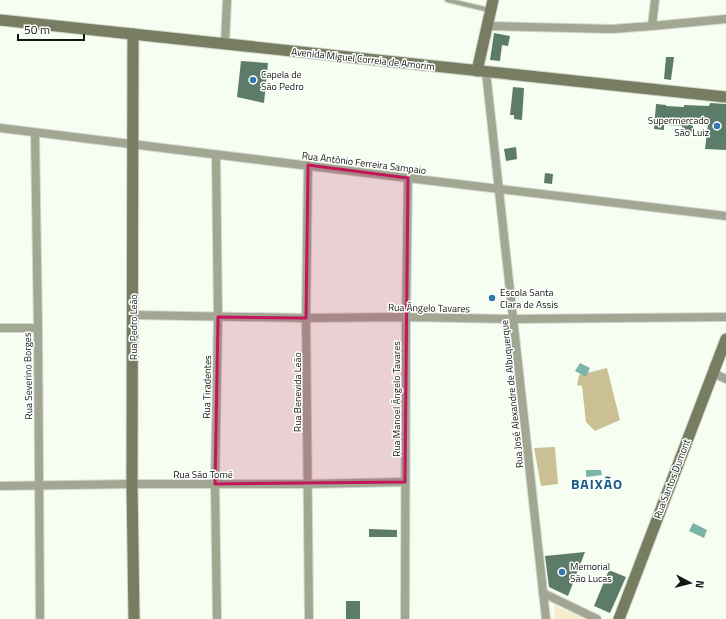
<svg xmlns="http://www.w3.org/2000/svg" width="726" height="619" viewBox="0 0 726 619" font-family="'Titillium Web',sans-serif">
<rect width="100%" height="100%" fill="#f6fef2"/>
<!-- green -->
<path fill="#f5eccc" d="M554 605 585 619H555Z"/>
<!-- forest -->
<g fill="#cbbf94">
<path d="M607 368 620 420 595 431 586 422 582 386 577 385 579 375Z"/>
<path d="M555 447 558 484 541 486 534 448Z"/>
</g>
<!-- water -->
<g fill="#7db4a8">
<path d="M580 363 590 368 586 377 575 371Z"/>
<path d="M586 470H601L602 475 586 477Z"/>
<path d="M693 523 707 530 704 538 689 531Z"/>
</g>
<!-- building -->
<g fill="#5d7b69">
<path d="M494 33 510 36 508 46 502 45 500 61 490 60Z"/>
<path d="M666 57H674L671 80 664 79Z"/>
<path d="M241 61 268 63 264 103 237 97Z"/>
<path d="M513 87 524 88 522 120 514 119V115H510Z"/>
<path d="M710 103 726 104V150L705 149 708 124 693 123V132L682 131V126L664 125V130L654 129 656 104 666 105V106L684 107V105L709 106Z"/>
<path d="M516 147 517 159 506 161 504 149Z"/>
<path d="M545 173 553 174 552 184 544 183Z"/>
<path d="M369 529 397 530V537H369Z"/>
<path d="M585 552 568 596 549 587 545 556Z"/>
<path d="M609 570 626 577 610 613 594 606Z"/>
<rect x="346" y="601" width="14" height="18"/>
</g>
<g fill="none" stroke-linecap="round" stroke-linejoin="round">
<defs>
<path id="lane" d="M447 0 489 10"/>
<g id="street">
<path d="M487 26 612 29 652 26 726 19"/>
<path d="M652 26 655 0"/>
<path d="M225 44 227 0"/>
<path d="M486 72 546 619"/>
<path d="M0 128 408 178 726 216"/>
<path d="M35 133 38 328 40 619"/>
<path d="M216 155 218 317 215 484 217 619"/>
<path d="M308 165 306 318 309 619"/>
<path d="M133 315 306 318 406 317 514 319 726 317"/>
<path d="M0 328H38"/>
<path d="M713 373 726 379"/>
<path d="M0 486 132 484H308L405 482"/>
<path d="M543 593 597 619"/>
<path d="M405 619 406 317 408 178"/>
</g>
<g id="secondary">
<path d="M0 20 726 97"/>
<path d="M133 34 132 484 134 619"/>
<path d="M477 71 493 0"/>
<path d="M619 619 726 339"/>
</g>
</defs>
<!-- lane casing -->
<use href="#lane" stroke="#d1d9ce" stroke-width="6"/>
<!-- street casing -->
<use href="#street" stroke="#d1d9ce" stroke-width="10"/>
<!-- secondary casing -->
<use href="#secondary" stroke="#d1d9ce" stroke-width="13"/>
<!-- lane -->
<use href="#lane" stroke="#a2a693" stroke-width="4"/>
<!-- street -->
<use href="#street" stroke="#a2a693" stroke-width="8"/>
<!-- secondary -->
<use href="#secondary" stroke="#787d62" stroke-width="11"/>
</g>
<!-- marked area -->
<path fill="#c2185b" fill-opacity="0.2" stroke="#c2185b" stroke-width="3" stroke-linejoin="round" d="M308 165 408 178 405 482 215 484 218 317 306 318Z"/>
<!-- markers -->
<g fill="#3179ad" stroke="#fff" stroke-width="1.5">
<circle cx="253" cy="80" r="4"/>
<circle cx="717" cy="126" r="4"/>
<circle cx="492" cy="298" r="4"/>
<circle cx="562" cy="572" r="4"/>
</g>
<g text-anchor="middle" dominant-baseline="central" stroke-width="3" stroke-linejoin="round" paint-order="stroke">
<!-- street labels -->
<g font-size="10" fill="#10170e" stroke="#fff">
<text transform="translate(363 59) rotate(6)">Avenida Miguel Correia de Amorim</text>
<text transform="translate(364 163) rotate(7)">Rua Antônio Ferreira Sampaio</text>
<text transform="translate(429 308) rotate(1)">Rua Ângelo Tavares</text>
<text transform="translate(133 327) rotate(-90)">Rua Pedro Leão</text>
<text transform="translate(28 376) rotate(-91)">Rua Severino Borges</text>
<text transform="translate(207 387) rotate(-89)">Rua Tiradentes</text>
<text transform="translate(297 392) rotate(-90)">Rua Benevida Leão</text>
<text transform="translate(512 394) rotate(-96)">Rua José Alexandre de Albuquerque</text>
<text transform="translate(396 399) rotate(-90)">Rua Manoel Ângelo Tavares</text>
<text x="203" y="474">Rua São Tomé</text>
<text transform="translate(672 479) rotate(-69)">Rua Santos Dumont</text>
</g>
<!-- poi labels -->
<g font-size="10" fill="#10170e" stroke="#fff" text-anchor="start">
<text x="261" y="74">Capela de<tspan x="261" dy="12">São Pedro</tspan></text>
<text x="709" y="120" text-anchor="end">Supermercado<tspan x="709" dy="12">São Luiz</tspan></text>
<text x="500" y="292">Escola Santa<tspan x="500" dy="12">Clara de Assis</tspan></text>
<text x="570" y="566">Memorial<tspan x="570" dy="12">São Lucas</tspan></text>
</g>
<!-- district labels -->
<g font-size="14" font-weight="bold" letter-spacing="1" fill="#175b8a" stroke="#fff">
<text x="597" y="483">BAIXÃO</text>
</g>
</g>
<!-- north arrow -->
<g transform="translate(690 583) rotate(97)" stroke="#ffffff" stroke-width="3" paint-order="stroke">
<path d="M0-3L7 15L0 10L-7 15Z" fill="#10170e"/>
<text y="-6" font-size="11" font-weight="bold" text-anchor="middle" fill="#10170e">N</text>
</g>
<!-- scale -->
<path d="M18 34v6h66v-6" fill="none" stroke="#10170e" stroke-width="2"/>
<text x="24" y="34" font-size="12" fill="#10170e" stroke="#ffffff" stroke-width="3" paint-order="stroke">50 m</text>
</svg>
